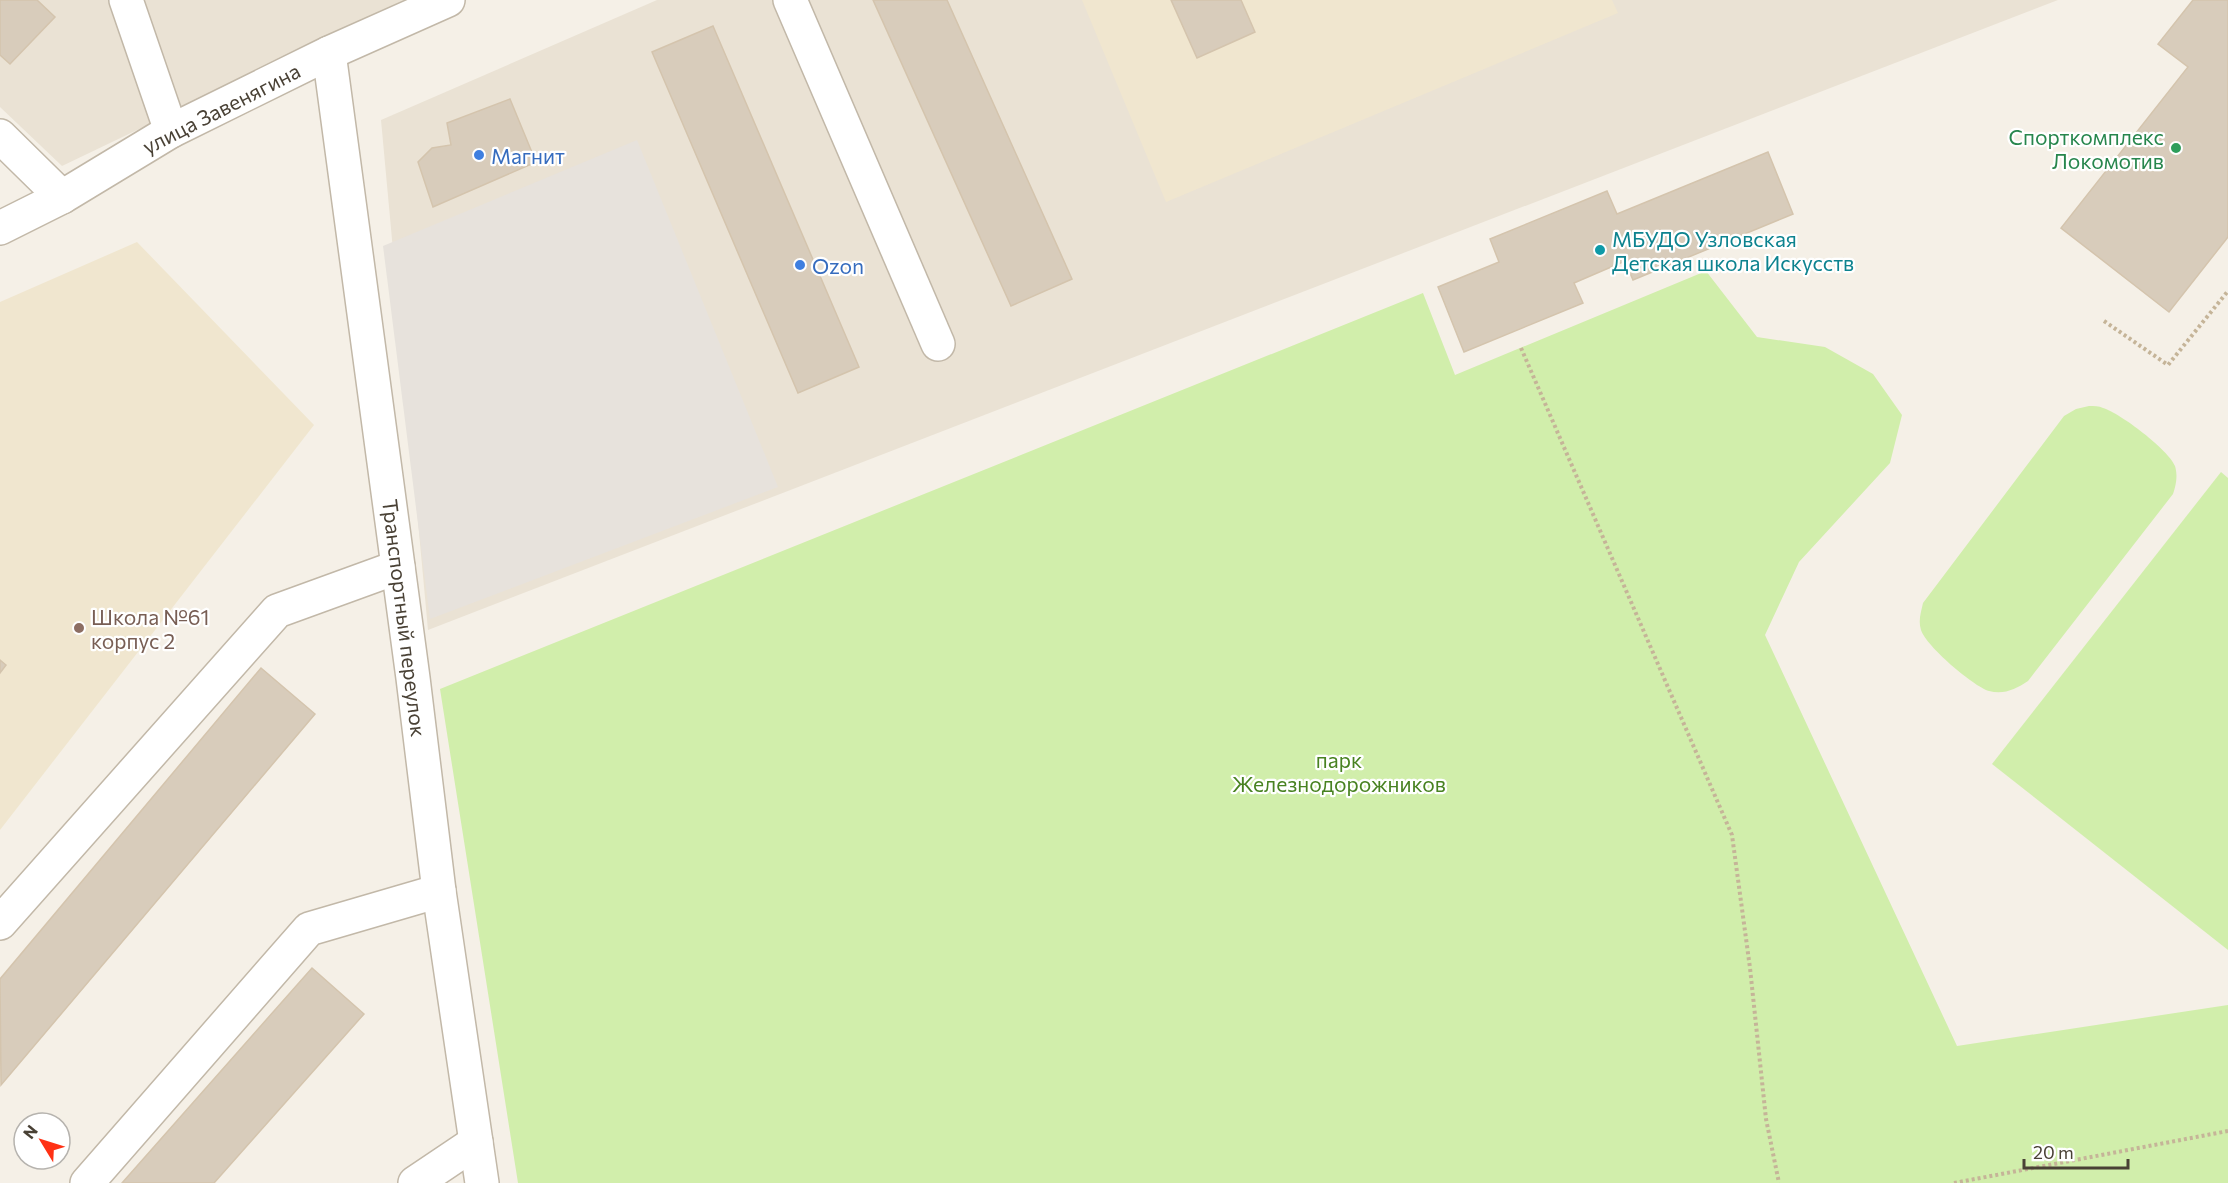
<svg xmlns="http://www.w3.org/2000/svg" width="2228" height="1183" viewBox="0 0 2228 1183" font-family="Commissioner,sans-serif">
<rect width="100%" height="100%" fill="#f5f0e7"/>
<!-- residential -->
<g fill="#eae2d4">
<path d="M0 0H408L62 166 0 107Z"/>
<path d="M657 0H2058L428 630 381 120Z"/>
</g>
<!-- industrial -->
<path fill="#e7e2dc" d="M637 140 778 487 430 619 383 246Z"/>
<!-- education -->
<g fill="#f0e6cf">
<path d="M1082 0H1612L1618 13 1166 202Z"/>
<path d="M137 242 314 425 0 830V302Z"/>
</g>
<!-- green -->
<g fill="#d1eeab">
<path d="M1706 271 1757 337 1825 347 1873 374 1902 415 1890 463 1799 562 1765 635 1957 1046 2228 1005V1183H518L440 689 1423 293 1455 375Z"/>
<path d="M2089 406C2094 406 2099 406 2103 408 2120 413 2169 450 2175 466 2178 476 2176 485 2173 494L2028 681C2016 689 2004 695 1989 691 1973 686 1926 646 1921 630 1918 621 1921 612 1923 603L2064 416 2076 409Z"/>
<path d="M2221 472 2228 478V950L1992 764Z"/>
</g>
<!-- building -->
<g fill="#d8ccbb" stroke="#d4c4ad" stroke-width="1.5">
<path d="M0 0H37L55 17 10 64 0 55Z"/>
<path d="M873 0H947L1072 279 1011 306Z"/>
<path d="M1171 0H1241L1255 32 1197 58Z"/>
<path d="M2193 0H2228V237L2169 312 2061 228 2188 67 2158 44Z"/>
<path d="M713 26 859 367 798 393 652 52Z"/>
<path d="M510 99 536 162 433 207 418 162 432 148 451 145 447 123Z"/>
<path d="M1768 152 1793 214 1633 280 1625 261 1574 283 1583 303 1464 352 1438 287 1499 262 1490 239 1607 191 1617 214Z"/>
<path d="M0 660 6 665 0 673Z"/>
<path d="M261 668 315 714 1 1085 0 979Z"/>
<path d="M312 968 364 1014 214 1183H122Z"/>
</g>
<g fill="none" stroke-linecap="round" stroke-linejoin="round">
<defs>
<g id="minor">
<path d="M126 0 171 131"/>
<path d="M790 0 938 344"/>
<path d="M329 53 413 678 439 891 482 1183"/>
<path d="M0 136 62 197"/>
<path d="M0 228 62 197 171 131 329 53 448 0"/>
<path d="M0 923 277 611 398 567"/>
<path d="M87 1183 309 929 439 891"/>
<path d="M415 1183 476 1142"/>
</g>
</defs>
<!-- minor casing -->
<use href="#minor" stroke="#c2b8a8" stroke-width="36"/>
<!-- path -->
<g stroke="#c5b498" stroke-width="4" stroke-dasharray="3 3" stroke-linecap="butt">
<path d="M2104 321 2168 365 2228 291"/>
<path d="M1521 348 1732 835 1750 968 1766 1119 1779 1183"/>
<path d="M1954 1183 2228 1131"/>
</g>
<!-- minor -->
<use href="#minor" stroke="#fff" stroke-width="33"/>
</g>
<!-- markers -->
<circle fill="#2e9e5b" stroke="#fff" stroke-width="2" cx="2176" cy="148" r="6"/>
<g fill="#3f7fe0" stroke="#fff" stroke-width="2">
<circle cx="479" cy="155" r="6"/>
<circle cx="800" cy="265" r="6"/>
</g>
<circle fill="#0f9aa8" stroke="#fff" stroke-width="2" cx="1600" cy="250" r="6"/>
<circle fill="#8d6e63" stroke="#fff" stroke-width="2" cx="79" cy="628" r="6"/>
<g text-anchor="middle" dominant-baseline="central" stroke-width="4.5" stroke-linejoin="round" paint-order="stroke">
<!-- street labels -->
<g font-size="21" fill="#494135" stroke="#fff">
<text transform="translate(221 108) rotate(-27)">улица Завенягина</text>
<text transform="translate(405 618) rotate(83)">Транспортный переулок</text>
</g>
<!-- leisure labels -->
<g font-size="21" fill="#27864d" stroke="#fff" text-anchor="end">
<text x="2164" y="136">Спорткомплекс<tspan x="2164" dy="24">Локомотив</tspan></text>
</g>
<!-- shop labels -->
<g font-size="21" fill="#366cbe" stroke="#fff" text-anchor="start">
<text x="491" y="155">Магнит</text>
<text x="812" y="265">Ozon</text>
</g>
<!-- culture labels -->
<g font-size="21" fill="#0d838f" stroke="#fff" text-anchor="start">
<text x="1612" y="238">МБУДО Узловская<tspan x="1612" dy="24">Детская школа Искусств</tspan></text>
</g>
<!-- education labels -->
<g font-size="21" fill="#785e54" stroke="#fff" text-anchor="start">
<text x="91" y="616">Школа №61<tspan x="91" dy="24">корпус 2</tspan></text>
</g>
<!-- park labels -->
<g font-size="21" fill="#488221" stroke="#fff">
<text x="1339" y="759">парк<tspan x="1339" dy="24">Железнодорожников</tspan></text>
</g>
</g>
<!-- north arrow -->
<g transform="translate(42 1141) rotate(308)"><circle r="28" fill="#ffffff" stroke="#b6b3ae" stroke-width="1.5"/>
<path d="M0-4.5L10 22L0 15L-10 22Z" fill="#ff3114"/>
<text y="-9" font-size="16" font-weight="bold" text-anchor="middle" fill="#494135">N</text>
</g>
<!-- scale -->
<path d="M2024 1159v9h104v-9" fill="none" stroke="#494135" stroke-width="3"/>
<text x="2033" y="1159" font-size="18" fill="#494135" stroke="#ffffff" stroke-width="4.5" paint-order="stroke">20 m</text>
</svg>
